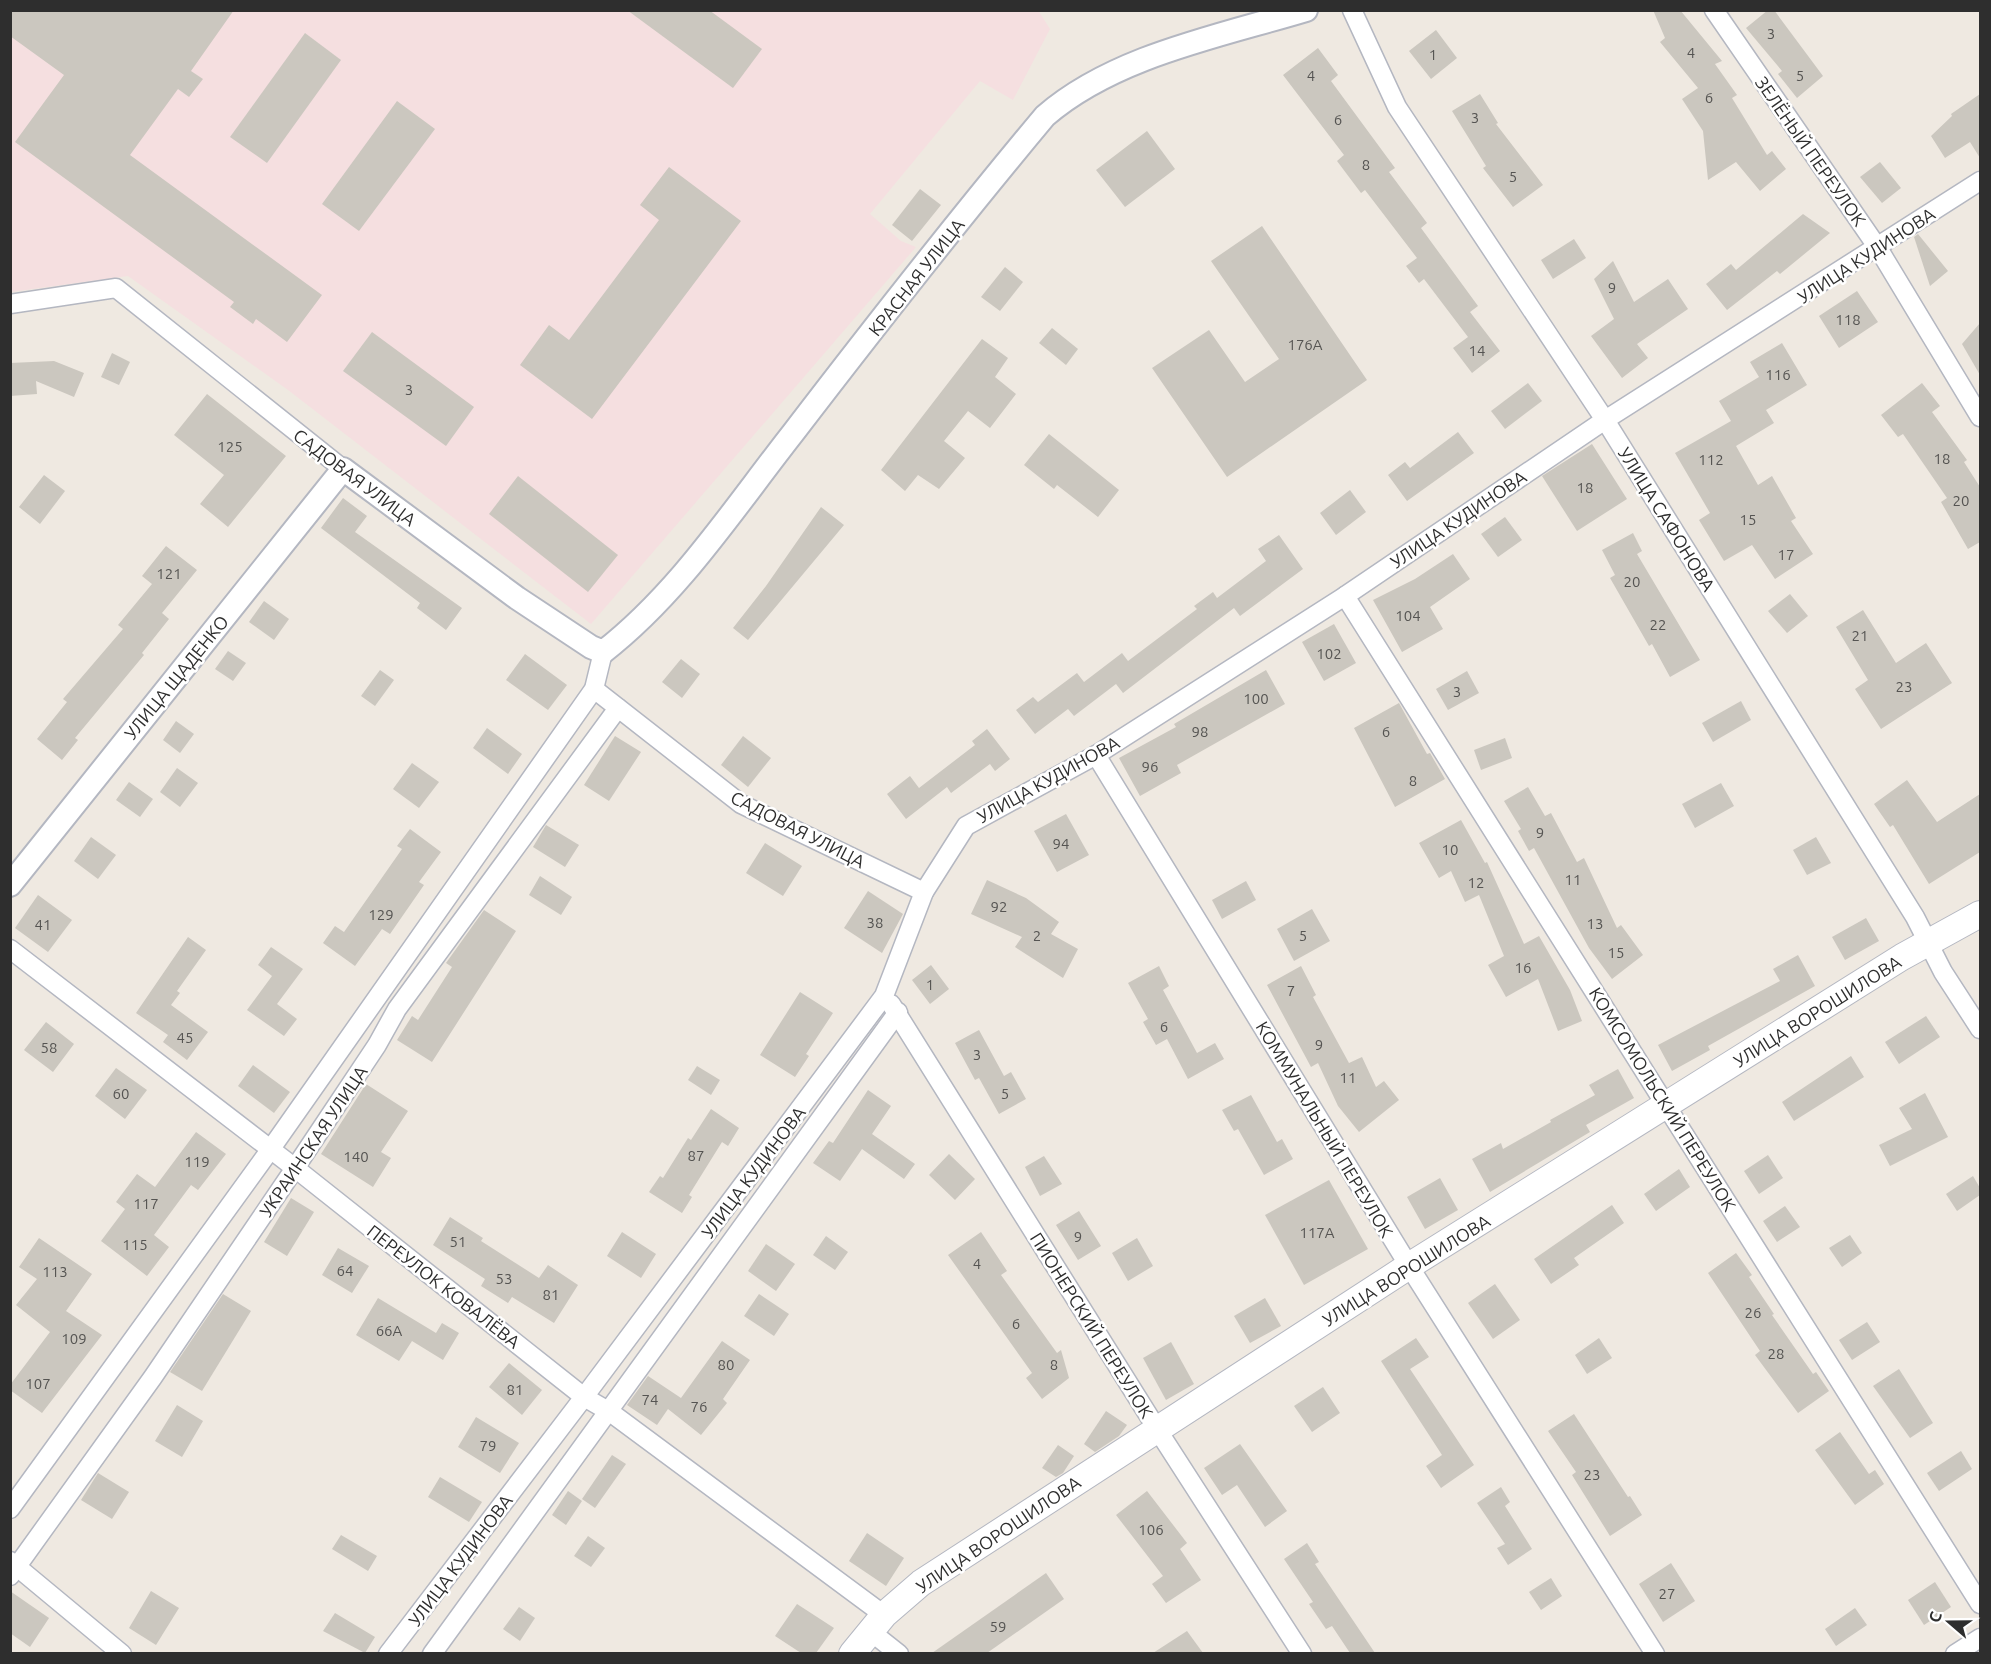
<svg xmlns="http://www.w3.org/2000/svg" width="1991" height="1664" viewBox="0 0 1991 1664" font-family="Ubuntu,sans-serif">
<rect width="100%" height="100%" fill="#efe9e1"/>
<!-- medical -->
<path fill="#f5dfe0" d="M1038 10 1050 29 1013 100 980 81 870 214 901 241 916 247 591 624 288 390 128 276 11 292 10 11Z"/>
<!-- building -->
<g fill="#cbc7bf">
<path d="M10 10H234L191 71 203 79 189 97 178 89 130 155 322 295 287 342 256 319 253 324 230 307 234 302 15 142 64 75 10 36Z"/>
<path d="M627 10H709L762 49 733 88Z"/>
<path d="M1653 10H1680L1722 61 1715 64 1737 95 1732 98 1767 155 1772 151 1786 169 1760 191 1736 162 1708 180 1703 131 1682 99 1698 88 1660 42 1665 38Z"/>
<path d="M1768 10H1774L1823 76 1797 98 1778 74 1782 71 1746 28Z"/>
<path d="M1436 30 1457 58 1431 79 1409 51Z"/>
<path d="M305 33 341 60 267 163 230 137Z"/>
<path d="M1318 48 1338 75 1331 81 1395 168 1389 172 1427 223 1421 228 1478 306 1470 312 1500 351 1472 373 1453 348 1468 337 1424 279 1419 283 1406 266 1417 258 1365 190 1361 193 1337 161 1344 155 1283 75Z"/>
<path d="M1480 94 1498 123 1496 124 1543 185 1513 207 1483 168 1486 166 1452 111Z"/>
<path d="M1980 94V158L1970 142 1945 158 1931 136 1952 116 1951 114Z"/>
<path d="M397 101 435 129 359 231 322 204Z"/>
<path d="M1147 131 1175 169 1125 207 1096 170Z"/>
<path d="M1880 162 1901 188 1882 203 1860 177Z"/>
<path d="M669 167 741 221 592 419 520 365 549 325 569 340 659 220 640 205Z"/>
<path d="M920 189 941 205 912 241 892 225Z"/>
<path d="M1803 214 1830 233 1780 274 1777 271 1727 310 1706 284 1731 264 1736 270Z"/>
<path d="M1262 226 1367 380 1227 477 1152 368 1209 330 1245 382 1279 359 1211 261Z"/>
<path d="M1918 234 1948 271 1930 286 1914 237Z"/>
<path d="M1574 239 1586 258 1553 279 1541 260Z"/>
<path d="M1613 261 1634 302 1668 279 1688 309 1637 344 1648 358 1622 378 1591 336 1614 319 1594 279Z"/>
<path d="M1005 267 1023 282 1000 311 981 297Z"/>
<path d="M1857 291 1878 322 1839 348 1819 316Z"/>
<path d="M1980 323V375L1962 344Z"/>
<path d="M1052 328 1078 349 1066 365 1039 343Z"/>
<path d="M372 332 474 407 446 446 343 371Z"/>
<path d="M982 339 1008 358 995 377 1016 394 990 428 968 411 944 441 965 458 939 489 918 475 905 491 881 470Z"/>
<path d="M1782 343 1807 385 1766 410 1774 423 1736 446 1758 485 1772 476 1796 518 1791 521 1813 554 1775 579 1752 545 1724 561 1699 520 1710 513 1675 453 1731 421 1719 401 1759 377 1750 362Z"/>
<path d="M112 353 130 362 119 385 101 377Z"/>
<path d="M54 361 84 373 74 397 36 381 37 394 10 396V363Z"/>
<path d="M1528 383 1542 401 1505 429 1491 411Z"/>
<path d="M1922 383 1940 406 1932 412 1967 460 1964 462 1980 487V542L1968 549 1941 502 1947 498 1903 434 1898 437 1881 415Z"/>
<path d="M207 394 286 456 228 527 200 504 224 475 174 435Z"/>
<path d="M1458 432 1474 453 1407 501 1388 475 1405 462 1410 468Z"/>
<path d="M1049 434 1119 490 1098 517 1057 485 1054 489 1024 465Z"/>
<path d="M1592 444 1627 499 1577 531 1542 476Z"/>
<path d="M44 475 65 491 40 524 19 507Z"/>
<path d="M518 476 618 555 588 592 489 514Z"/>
<path d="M1350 490 1366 512 1336 535 1320 513Z"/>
<path d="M343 498 367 516 355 532 462 608 446 630 417 608 420 603 321 528Z"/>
<path d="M821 507 844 525 748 640 733 628 766 586Z"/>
<path d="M1505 517 1522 540 1498 557 1481 534Z"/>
<path d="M1633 533 1642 551 1637 554 1700 660 1670 677 1652 644 1649 646 1610 578 1615 575 1602 550Z"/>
<path d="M1279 535 1303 569 1240 616 1234 608 1123 693 1116 684 1074 716 1068 709 1035 734 1016 710 1033 697 1038 702 1077 673 1084 682 1122 653 1128 661 1197 609 1194 606 1213 592 1217 598 1266 561 1258 549Z"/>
<path d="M166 546 197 570 162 613 169 619 142 653 144 655 75 738 78 740 62 760 37 739 67 702 63 699 123 629 118 625 152 584 142 576Z"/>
<path d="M1453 554 1470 579 1430 607 1443 629 1402 652 1373 600 1415 579Z"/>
<path d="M1790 594 1808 616 1787 633 1768 611Z"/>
<path d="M264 601 289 619 274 640 249 622Z"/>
<path d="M1863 610 1896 663 1926 643 1952 683 1881 729 1855 689 1868 680 1836 627Z"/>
<path d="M1334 624 1356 663 1324 681 1302 642Z"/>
<path d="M228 651 246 663 233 681 215 669Z"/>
<path d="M525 654 567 685 548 710 506 680Z"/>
<path d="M681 659 700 674 682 698 662 682Z"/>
<path d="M380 670 394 680 375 706 361 696Z"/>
<path d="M1266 670 1285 704 1177 765 1181 773 1140 796 1119 758 1176 727 1174 724Z"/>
<path d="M1467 671 1479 693 1448 710 1436 689Z"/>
<path d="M1741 701 1751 720 1713 742 1702 723Z"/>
<path d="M1399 703 1427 754 1430 753 1445 779 1395 807 1354 728Z"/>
<path d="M176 721 194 734 180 753 163 740Z"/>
<path d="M487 728 522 754 508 774 473 748Z"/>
<path d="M987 729 1010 759 995 771 990 764 951 793 947 787 906 819 887 794 910 776 919 788 975 745 972 741Z"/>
<path d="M615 736 641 752 609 801 584 785Z"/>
<path d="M743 736 771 758 748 787 721 765Z"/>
<path d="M1505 738 1512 758 1481 770 1474 750Z"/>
<path d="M412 763 439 782 419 808 393 789Z"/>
<path d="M177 768 198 783 180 807 160 792Z"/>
<path d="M1907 780 1937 822 1980 794V852L1929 884 1893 825 1890 827 1874 804Z"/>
<path d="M129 782 153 799 140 817 116 800Z"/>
<path d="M1721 783 1734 806 1695 828 1682 804Z"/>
<path d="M1528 787 1545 816 1551 813 1577 862 1584 858 1617 928 1621 925 1643 955 1612 979 1589 948 1534 848 1529 851 1518 831 1521 829 1504 801Z"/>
<path d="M1066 814 1089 855 1057 872 1034 831Z"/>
<path d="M1461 820 1485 863 1487 862 1524 944 1539 936 1570 990 1582 1021 1558 1031 1538 979 1506 997 1488 965 1504 956 1479 895 1465 902 1451 871 1439 878 1419 843Z"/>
<path d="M546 825 579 845 565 867 533 847Z"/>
<path d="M410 829 441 852 419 882 424 885 390 934 382 929 355 966 323 943 335 926 344 932 402 849 397 846Z"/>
<path d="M91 837 116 855 98 879 74 861Z"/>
<path d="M1816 837 1831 863 1807 875 1793 850Z"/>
<path d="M765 843 802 866 783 896 746 873Z"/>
<path d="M540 876 572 897 561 915 529 895Z"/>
<path d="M987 880 1026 898 1059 922 1051 934 1078 949 1063 978 1015 947 1022 937 971 914Z"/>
<path d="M1246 881 1256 900 1222 919 1212 900Z"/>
<path d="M868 891 903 914 882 953 844 928Z"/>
<path d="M38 895 72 920 48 952 15 928Z"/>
<path d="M1312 909 1330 941 1294 961 1277 929Z"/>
<path d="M484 910 516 931 432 1062 397 1040 412 1016 418 1020 452 967 446 963Z"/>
<path d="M1866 918 1879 941 1845 960 1832 937Z"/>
<path d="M188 937 206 950 177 991 180 993 171 1005 208 1032 187 1060 163 1042 168 1035 136 1013Z"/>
<path d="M271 947 303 969 277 1004 297 1019 284 1036 247 1010 272 976 258 965Z"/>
<path d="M1798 955 1815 986 1708 1046 1710 1050 1672 1071 1658 1045 1780 981 1773 969Z"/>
<path d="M931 965 949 989 930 1004 912 980Z"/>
<path d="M1159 966 1169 986 1163 990 1197 1053 1215 1043 1224 1059 1188 1079 1167 1039 1156 1045 1143 1022 1148 1019 1128 983Z"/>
<path d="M1301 966 1316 995 1313 997 1349 1063 1362 1057 1376 1087 1384 1081 1399 1100 1359 1132 1338 1106 1318 1063 1311 1067 1267 985Z"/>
<path d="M800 992 833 1013 806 1054 809 1056 795 1077 760 1055Z"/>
<path d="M1926 1016 1940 1037 1899 1064 1885 1042Z"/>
<path d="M46 1022 74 1044 53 1072 24 1050Z"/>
<path d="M979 1030 1004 1076 1011 1072 1026 1099 999 1114 979 1078 975 1080 955 1043Z"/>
<path d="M1851 1056 1864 1077 1794 1121 1782 1102Z"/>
<path d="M253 1065 290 1092 274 1113 238 1086Z"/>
<path d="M697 1066 720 1080 711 1095 688 1080Z"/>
<path d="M116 1068 147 1090 125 1119 95 1096Z"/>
<path d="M1618 1069 1634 1098 1586 1125 1590 1132 1490 1192 1472 1159 1501 1143 1503 1149 1551 1122 1550 1120 1595 1095 1589 1085Z"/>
<path d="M366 1084 408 1111 381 1152 391 1158 373 1187 321 1154Z"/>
<path d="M868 1090 891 1106 872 1134 915 1164 904 1179 862 1149 840 1181 813 1163 829 1141 833 1143Z"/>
<path d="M1925 1093 1948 1137 1890 1166 1879 1145 1912 1129 1899 1108Z"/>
<path d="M1251 1095 1277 1142 1282 1139 1293 1159 1264 1175 1238 1129 1234 1131 1222 1110Z"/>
<path d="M711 1109 739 1128 728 1146 722 1142 689 1195 692 1197 682 1213 649 1192 660 1176 663 1178 688 1138 691 1140Z"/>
<path d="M196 1132 226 1154 198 1190 191 1185 154 1235 169 1247 147 1276 101 1241 125 1209 116 1202 137 1174 155 1187Z"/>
<path d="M949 1154 975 1179 955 1200 929 1175Z"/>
<path d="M1768 1155 1783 1178 1759 1194 1744 1171Z"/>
<path d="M1044 1156 1062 1184 1040 1196 1025 1167Z"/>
<path d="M1679 1169 1690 1187 1656 1211 1644 1194Z"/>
<path d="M1973 1176 1980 1188V1195L1957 1211 1946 1194Z"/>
<path d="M1440 1178 1458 1210 1425 1229 1407 1197Z"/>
<path d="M1329 1180 1368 1249 1304 1285 1265 1215Z"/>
<path d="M291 1198 314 1212 287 1256 264 1242Z"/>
<path d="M1612 1205 1624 1223 1574 1258 1579 1265 1551 1284 1534 1259Z"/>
<path d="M1785 1206 1800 1227 1777 1242 1763 1221Z"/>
<path d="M1079 1211 1101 1246 1078 1260 1056 1225Z"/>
<path d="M450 1217 483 1238 481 1241 539 1278 548 1265 578 1285 554 1323 512 1297 508 1303 481 1286 485 1279 433 1245Z"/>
<path d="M622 1232 656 1254 641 1278 607 1256Z"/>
<path d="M981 1232 1007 1271 1001 1275 1057 1353 1061 1350 1069 1378 1042 1399 1026 1378 1032 1373 948 1255Z"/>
<path d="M1850 1235 1862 1253 1842 1267 1829 1248Z"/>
<path d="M826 1236 848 1252 835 1270 813 1255Z"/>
<path d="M39 1238 92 1274 66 1311 102 1335 42 1413 10 1390V1385L50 1332 16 1305 37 1279 19 1267Z"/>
<path d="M1137 1238 1153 1266 1128 1281 1112 1253Z"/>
<path d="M766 1244 795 1264 776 1291 748 1271Z"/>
<path d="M338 1248 369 1266 352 1293 322 1275Z"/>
<path d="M1736 1253 1752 1275 1749 1277 1774 1314 1772 1315 1813 1374 1816 1372 1829 1391 1798 1413 1755 1355 1760 1351 1708 1273Z"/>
<path d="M1495 1284 1520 1320 1493 1339 1468 1303Z"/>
<path d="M223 1294 251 1311 202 1391 170 1372Z"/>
<path d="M759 1294 789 1314 774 1336 744 1316Z"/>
<path d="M378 1298 436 1333 442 1323 459 1333 443 1360 412 1341 399 1361 356 1335Z"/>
<path d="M1265 1298 1281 1326 1250 1343 1234 1316Z"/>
<path d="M1867 1322 1880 1342 1852 1360 1839 1340Z"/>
<path d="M1416 1338 1429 1357 1410 1369 1474 1465 1441 1488 1426 1466 1442 1455 1381 1361Z"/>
<path d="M1599 1338 1612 1358 1587 1374 1575 1355Z"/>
<path d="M722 1341 750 1360 723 1399 727 1403 701 1435 668 1409 657 1425 627 1405 648 1376 681 1398Z"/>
<path d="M1171 1342 1194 1384 1166 1400 1143 1358Z"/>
<path d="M509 1363 542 1390 522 1415 489 1387Z"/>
<path d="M1899 1369 1933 1423 1910 1438 1873 1386Z"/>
<path d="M1323 1387 1340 1413 1312 1432 1294 1406Z"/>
<path d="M177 1405 203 1421 182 1457 155 1441Z"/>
<path d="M1106 1411 1127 1425 1119 1436 1095 1452 1084 1444Z"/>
<path d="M1574 1414 1628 1497 1630 1496 1642 1515 1610 1536 1572 1475 1576 1472 1548 1431Z"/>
<path d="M476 1417 519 1443 500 1473 458 1447Z"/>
<path d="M1840 1432 1869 1474 1875 1470 1884 1484 1855 1505 1815 1450Z"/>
<path d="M1240 1444 1287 1511 1265 1527 1237 1485 1222 1495 1204 1468Z"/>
<path d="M1058 1445 1074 1456 1063 1473 1056 1477 1042 1468Z"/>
<path d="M1961 1451 1972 1469 1939 1491 1927 1473Z"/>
<path d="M612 1455 626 1464 595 1508 582 1499Z"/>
<path d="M98 1473 129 1492 112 1519 81 1500Z"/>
<path d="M440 1477 482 1502 469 1522 428 1497Z"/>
<path d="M1501 1487 1510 1502 1505 1506 1532 1549 1508 1565 1497 1548 1505 1544 1477 1503Z"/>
<path d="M568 1491 582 1501 566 1525 552 1515Z"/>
<path d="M1147 1491 1187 1543 1180 1549 1201 1580 1166 1603 1152 1584 1163 1576 1116 1515Z"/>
<path d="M867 1533 904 1558 886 1586 849 1561Z"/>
<path d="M341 1535 377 1556 368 1571 332 1549Z"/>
<path d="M588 1536 605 1548 591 1567 574 1556Z"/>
<path d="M1307 1543 1319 1562 1315 1564 1375 1653H1350L1332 1626 1326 1629 1309 1604 1313 1602 1284 1559Z"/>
<path d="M1671 1563 1695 1601 1663 1622 1639 1584Z"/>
<path d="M1046 1573 1064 1599 987 1653H932Z"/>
<path d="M1551 1578 1562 1596 1541 1610 1529 1592Z"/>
<path d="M1935 1582 1951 1607 1924 1625 1908 1600Z"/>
<path d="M10 1591 49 1618 30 1647 10 1633Z"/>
<path d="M151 1591 179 1608 156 1645 129 1628Z"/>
<path d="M797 1604 834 1628 816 1653H801L775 1636Z"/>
<path d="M519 1607 535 1618 520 1641 503 1629Z"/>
<path d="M1855 1608 1867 1625 1836 1646 1825 1629Z"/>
<path d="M335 1613 375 1637 365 1653 323 1631Z"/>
<path d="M1187 1631 1203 1653H1153Z"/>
</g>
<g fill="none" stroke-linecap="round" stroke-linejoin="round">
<defs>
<g id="minor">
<path d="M1352 10 1397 107 1605 420 1915 917 1943 972 1980 1029"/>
<path d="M1714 10 1878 248 1980 417"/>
<path d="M10 304 116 288 343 469"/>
<path d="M1345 596 1980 1604"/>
<path d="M594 689 741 804 924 892"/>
<path d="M1096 755 1409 1266 1655 1654"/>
<path d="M10 949 295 1168 584 1397 610 1412 884 1615"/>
<path d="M891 1004 1157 1429 1302 1654"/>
<path d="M10 1509 270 1150 594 689 603 652"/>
<path d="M10 1561 122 1654"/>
<path d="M10 1576 153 1377 295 1168 377 1045 397 1009 618 708"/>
<path d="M870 1631 899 1654"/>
<path d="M388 1654 584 1397 884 996 924 892 966 826 1096 755 1345 596 1605 420 1980 181"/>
<path d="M432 1654 898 1012"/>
<path d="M1955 1654 1980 1638"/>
</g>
<path id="tertiary" d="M10 885 343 469 517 598 591 647 603 652C679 593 734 508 793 433 875 326 958 220 1045 116 1114 56 1220 36 1306 10"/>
<path id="secondary" d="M852 1654 884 1615 921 1583 1409 1266 1902 957 1980 914"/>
</defs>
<!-- minor casing -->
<use href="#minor" stroke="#b4b7c1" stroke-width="21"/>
<!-- tertiary casing -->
<use href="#tertiary" stroke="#b4b7c1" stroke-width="26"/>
<!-- secondary casing -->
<use href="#secondary" stroke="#b4b7c1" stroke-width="28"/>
<!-- minor -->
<use href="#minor" stroke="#fff" stroke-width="18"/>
<!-- tertiary -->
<use href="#tertiary" stroke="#fff" stroke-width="22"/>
<!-- secondary -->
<use href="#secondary" stroke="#fff" stroke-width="26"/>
</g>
<g text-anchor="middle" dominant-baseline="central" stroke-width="5" stroke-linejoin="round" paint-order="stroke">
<!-- number labels -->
<g font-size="15" fill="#555452">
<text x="1771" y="33">3</text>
<text x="1691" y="52">4</text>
<text x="1433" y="54">1</text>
<text x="1311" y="75">4</text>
<text x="1800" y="75">5</text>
<text x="1709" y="97">6</text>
<text x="1475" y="117">3</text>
<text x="1338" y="119">6</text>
<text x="1366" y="164">8</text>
<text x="1513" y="176">5</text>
<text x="1612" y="287">9</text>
<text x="1848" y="319">118</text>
<text x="1305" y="344">176А</text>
<text x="1477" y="350">14</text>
<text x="1778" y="374">116</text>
<text x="409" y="389">3</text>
<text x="230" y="446">125</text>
<text x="1942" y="458">18</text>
<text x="1711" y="459">112</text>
<text x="1585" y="487">18</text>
<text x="1961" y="500">20</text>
<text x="1748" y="519">15</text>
<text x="1786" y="554">17</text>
<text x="169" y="573">121</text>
<text x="1632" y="581">20</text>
<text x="1408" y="615">104</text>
<text x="1658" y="624">22</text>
<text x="1860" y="635">21</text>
<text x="1329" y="653">102</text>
<text x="1904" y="686">23</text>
<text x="1457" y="691">3</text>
<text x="1256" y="698">100</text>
<text x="1200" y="731">98</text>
<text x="1386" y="731">6</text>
<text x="1150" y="766">96</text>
<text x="1413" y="780">8</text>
<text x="1540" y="832">9</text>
<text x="1061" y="843">94</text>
<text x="1450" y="849">10</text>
<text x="1573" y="879">11</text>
<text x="1476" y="882">12</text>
<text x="999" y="906">92</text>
<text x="381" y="914">129</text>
<text x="875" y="922">38</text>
<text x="1595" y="923">13</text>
<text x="43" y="924">41</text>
<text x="1037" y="935">2</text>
<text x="1303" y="935">5</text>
<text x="1616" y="952">15</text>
<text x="1523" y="967">16</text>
<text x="930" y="984">1</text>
<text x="1291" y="990">7</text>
<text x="1164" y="1026">6</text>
<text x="185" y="1037">45</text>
<text x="1319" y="1044">9</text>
<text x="49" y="1047">58</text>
<text x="977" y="1054">3</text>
<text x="1348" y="1077">11</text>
<text x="121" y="1093">60</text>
<text x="1005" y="1093">5</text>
<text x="696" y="1155">87</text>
<text x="356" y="1156">140</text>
<text x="197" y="1161">119</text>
<text x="146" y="1203">117</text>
<text x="1317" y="1232">117А</text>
<text x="1078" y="1236">9</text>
<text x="458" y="1241">51</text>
<text x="135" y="1244">115</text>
<text x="977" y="1263">4</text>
<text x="345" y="1270">64</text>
<text x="55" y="1271">113</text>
<text x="504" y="1278">53</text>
<text x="551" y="1294">81</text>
<text x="1753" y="1312">26</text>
<text x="1016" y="1323">6</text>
<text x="389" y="1330">66А</text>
<text x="74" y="1338">109</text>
<text x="1776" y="1353">28</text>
<text x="726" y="1364">80</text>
<text x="1054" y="1364">8</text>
<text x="38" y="1383">107</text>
<text x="515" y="1389">81</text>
<text x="650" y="1399">74</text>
<text x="699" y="1406">76</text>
<text x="488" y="1445">79</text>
<text x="1592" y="1474">23</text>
<text x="1151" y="1529">106</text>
<text x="1667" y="1593">27</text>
<text x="998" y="1626">59</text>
</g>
<!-- street labels -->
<g font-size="18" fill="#2e2e2e" stroke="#fff">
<text transform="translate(1811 151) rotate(55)">ЗЕЛЁНЫЙ ПЕРЕУЛОК</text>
<text transform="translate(1866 255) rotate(-33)">УЛИЦА КУДИНОВА</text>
<text transform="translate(916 277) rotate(-52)">КРАСНАЯ УЛИЦА</text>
<text transform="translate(355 477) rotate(37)">САДОВАЯ УЛИЦА</text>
<text transform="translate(1458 519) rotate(-34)">УЛИЦА КУДИНОВА</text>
<text transform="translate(1667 519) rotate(58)">УЛИЦА САФОНОВА</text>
<text transform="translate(176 677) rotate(-51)">УЛИЦА ЩАДЕНКО</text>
<text transform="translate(1048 779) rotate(-29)">УЛИЦА КУДИНОВА</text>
<text transform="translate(798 829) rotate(27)">САДОВАЯ УЛИЦА</text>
<text transform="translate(1817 1011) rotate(-32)">УЛИЦА ВОРОШИЛОВА</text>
<text transform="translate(1663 1099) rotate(58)">КОМСОМОЛЬСКИЙ ПЕРЕУЛОК</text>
<text transform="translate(1325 1129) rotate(59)">КОММУНАЛЬНЫЙ ПЕРЕУЛОК</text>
<text transform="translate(313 1141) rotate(-56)">УКРАИНСКАЯ УЛИЦА</text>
<text transform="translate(753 1172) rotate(-53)">УЛИЦА КУДИНОВА</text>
<text transform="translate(1406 1270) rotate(-32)">УЛИЦА ВОРОШИЛОВА</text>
<text transform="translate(444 1286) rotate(38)">ПЕРЕУЛОК КОВАЛЁВА</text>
<text transform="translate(1092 1325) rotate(58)">ПИОНЕРСКИЙ ПЕРЕУЛОК</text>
<text transform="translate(998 1534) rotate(-34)">УЛИЦА ВОРОШИЛОВА</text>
<text transform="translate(460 1560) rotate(-53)">УЛИЦА КУДИНОВА</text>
</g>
</g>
<!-- border -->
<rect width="1991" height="1664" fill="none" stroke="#2e2e2e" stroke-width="24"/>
<!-- north arrow -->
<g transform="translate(1949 1622) rotate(290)" stroke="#ffffff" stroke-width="4.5" paint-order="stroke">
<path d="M0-4.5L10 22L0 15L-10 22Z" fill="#2e2e2e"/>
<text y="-9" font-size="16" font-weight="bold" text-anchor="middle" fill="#2e2e2e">С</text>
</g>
</svg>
